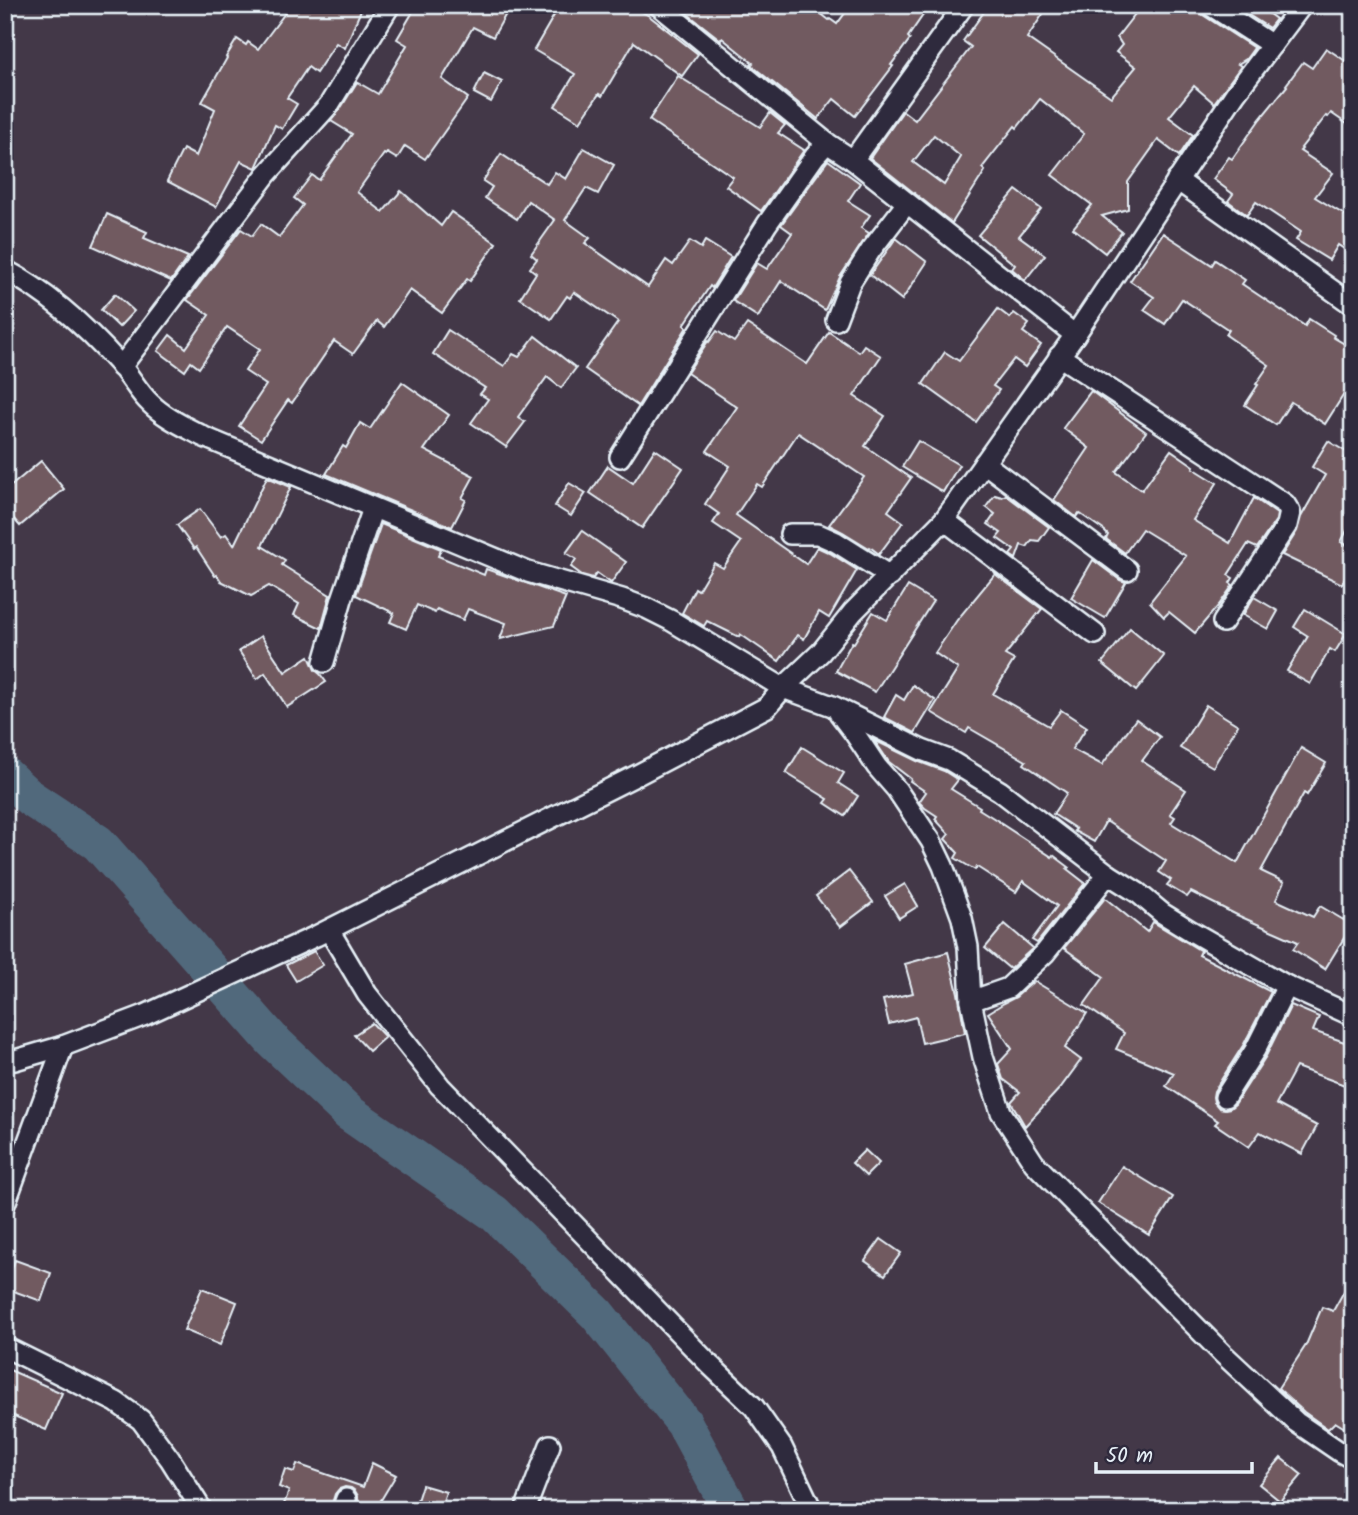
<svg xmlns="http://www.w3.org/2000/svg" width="1358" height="1515" viewBox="0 0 1358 1515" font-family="Kalam,sans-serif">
<rect width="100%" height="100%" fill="#433848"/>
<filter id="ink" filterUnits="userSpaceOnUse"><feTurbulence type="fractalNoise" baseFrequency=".0143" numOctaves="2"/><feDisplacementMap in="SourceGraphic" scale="14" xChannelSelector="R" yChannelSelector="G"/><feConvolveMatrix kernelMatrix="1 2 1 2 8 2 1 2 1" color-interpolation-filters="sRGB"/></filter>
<g filter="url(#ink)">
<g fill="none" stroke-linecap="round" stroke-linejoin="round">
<!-- river -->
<path stroke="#51697c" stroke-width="37" d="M5 775 30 798 98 843 272 1040 349 1113 494 1213 597 1314 684 1423 731 1510"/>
</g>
<!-- building -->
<g fill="#715a60" stroke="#e8f1f8" stroke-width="2" fill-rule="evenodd">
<path d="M291 5H363L345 48 336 43 316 73 308 67 287 98 297 104 282 129 275 125 256 168 241 161 216 207 167 181 183 149 196 156 215 109 202 102 227 58 226 57 237 39 246 45 248 42 258 49Z"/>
<path d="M417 5H511L493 37 473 27 442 79 468 98 425 159 405 146 397 159 387 153 386 155 384 154 357 192 383 212 401 191 441 226 451 212 496 243 470 281 467 279 442 313 410 290 384 327 377 321 353 354 334 341 292 403 288 400 261 440 239 426 266 385 245 371 260 349 227 327 199 368 191 362 185 371 158 351 170 335 186 348 209 315 187 300 241 229 252 236 261 224 279 237 303 205 294 198 312 175 319 180 352 134 331 121 339 111 357 82 378 94 407 45 397 39Z"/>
<path d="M560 5H629L648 15 698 54 682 76 634 42 602 96 599 94 580 122 555 106 575 74 534 50Z"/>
<path d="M688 5H810L829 20 830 19 837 24 851 5H930L908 37 910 39 891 65 893 66 855 116 834 99 818 119 751 65 753 63 722 38 721 40 684 11Z"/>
<path d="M989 5H1049L1027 38 1111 97 1136 67 1116 52 1122 45 1117 37 1142 5H1198L1199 11 1203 15 1254 48 1246 59 1238 64 1241 66 1214 103 1194 86 1169 117 1193 135 1179 156 1158 140 1128 182V209L1102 216 1122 232 1105 253 1073 228 1092 205 1052 175 1084 134 1040 99 1017 128 1015 126 982 168 985 171 952 223 870 158 903 111 915 120 971 47 963 41ZM934 135 961 157 944 185 913 162Z"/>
<path d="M1233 5H1257L1276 19 1269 28Z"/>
<path d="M1326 48 1353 66V128L1331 113 1328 117 1326 116 1301 148 1302 149 1300 151 1333 173 1315 197 1353 220V255L1338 245 1329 260 1296 240 1301 232 1256 202 1247 215 1228 201 1233 194 1213 179 1229 157 1232 159 1260 119 1287 86 1286 85 1303 62 1312 68Z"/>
<path d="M484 73 502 82 491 102 474 93Z"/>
<path d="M678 76 760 127 770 113 785 125 778 133 804 150 761 211 726 186 733 177 649 120Z"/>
<path d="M584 148 614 165 598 194 586 188 565 220 590 238 585 243 648 287 666 260 673 265 690 241 701 248 705 241 731 257 712 288 710 286 684 325 687 327 638 406 585 369 618 322 574 292 570 298 567 296 551 319 520 298 536 273 530 268 537 259 531 254 555 220 528 201 517 219 485 198 492 187 483 181 501 154 547 184 555 172 566 179Z"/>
<path d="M828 160 860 183 848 201 870 215 861 228 869 233 840 277 825 310 781 281 758 317 733 301 757 263 767 269 792 233 781 225Z"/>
<path d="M1016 190 1041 209 1019 236 1045 255 1025 280 1012 269 1015 265 978 235Z"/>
<path d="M107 214 147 232 144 238 188 257 171 281 93 246Z"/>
<path d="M1163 233 1212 265 1215 260 1245 280 1242 284 1305 326 1309 319 1334 335 1333 337 1353 349V380L1325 424 1291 402 1276 425 1245 405 1258 385 1256 384 1269 365 1226 335 1229 330 1182 299 1165 324 1144 310 1154 297 1130 281Z"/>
<path d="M896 238 927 262 902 300 870 275Z"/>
<path d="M115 294 134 311 119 327 101 310Z"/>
<path d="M998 309 1010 318 1014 313 1029 324 1023 332 1041 345 1025 367 1014 359 993 386 999 390 976 422 923 384 945 352 959 361Z"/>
<path d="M747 324 807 364 829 332 859 352 864 345 881 356 854 396 885 416 865 446 911 478 888 511 903 522 879 554 870 547 869 548 843 532 829 525 864 477 798 433 762 487 757 484 736 515 806 564 817 547 830 553 857 570 829 618 819 612 804 639 798 635 779 661 740 634 739 637 707 621 704 626 682 613 695 588 698 590 714 563 723 568 741 542 713 523 719 514 705 504 730 466 707 451 737 407 687 373 708 341 709 342 717 331 734 342Z"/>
<path d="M448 330 504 366 513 354 519 357 535 336 576 368 561 388 547 377 518 417 525 422 506 447 471 423 488 399 480 394 485 388 433 354Z"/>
<path d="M402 382 449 415 424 450 474 476 462 498 466 500 452 527 326 474 343 446 346 448 360 423 370 429Z"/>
<path d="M1091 391 1146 432 1116 472 1142 490 1171 450 1194 466 1193 468 1217 483 1193 520 1230 543 1254 498 1277 514 1276 520 1257 548 1248 544 1228 575 1233 578 1230 583 1233 585 1219 605 1195 633 1169 612 1164 617 1150 602 1186 556 1142 529 1125 553 1106 539 1108 535 1105 532V531L1079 513 1076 517 1054 500 1089 448 1063 428Z"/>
<path d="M918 441 959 465 943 492 902 467Z"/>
<path d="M1328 441 1348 453 1343 461 1353 467V519L1341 542 1353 548V562L1342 584 1282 555 1297 531 1301 517 1325 475 1312 467Z"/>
<path d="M655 449 683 468 642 528 590 493 608 466 633 483Z"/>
<path d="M41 461 64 489 20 526 5 509V491Z"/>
<path d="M267 477 291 487 262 546 285 560 282 565 330 595 321 628 294 615 299 604 269 586 251 596 221 581 217 575 215 576 196 547 194 549 177 525 200 509 221 537 226 534 234 545Z"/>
<path d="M569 483 586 493 571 516 555 506Z"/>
<path d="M995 495 1002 497 1006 495 1049 527 1039 541 1032 540 1027 547 1021 545 1016 559 1010 555 1014 550 997 538 1001 533 988 524 995 514 986 507Z"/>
<path d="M381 524 441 549 438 556 484 575 486 569 566 597 554 626 500 639 506 623 468 609 463 620 437 609 435 613 417 605 406 629 390 622 394 613 356 595Z"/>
<path d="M582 531 626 562 611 583 597 573 593 578 582 575 571 567 576 559 566 553Z"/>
<path d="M1093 560 1120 580 1126 582 1105 618 1071 598Z"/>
<path d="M995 574 1042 609 1005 655 1014 660 993 694 1049 726 1061 710 1087 727 1072 749 1102 765 1136 719 1160 737 1142 761 1186 790 1170 814 1175 817 1171 823 1237 863 1301 748 1326 763 1307 795 1304 793 1261 871 1284 882 1276 900 1313 917 1320 906 1352 925 1325 969 1293 949 1298 942 1237 915 1191 892 1187 897 1167 885 1171 880 1159 872 1166 861 1106 821 1094 842 1074 831 1076 829 1053 814 1067 793 1024 764 1026 761 969 728 966 733 931 712 958 669 935 653 957 620Z"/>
<path d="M908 586 933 601 875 692 836 671 852 642 854 643 873 612 887 620Z"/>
<path d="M1254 597 1278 611 1268 629 1243 615Z"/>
<path d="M1305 609 1346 634 1335 652 1330 649 1310 684 1287 671 1308 636 1294 627Z"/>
<path d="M1130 628 1164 656 1136 691 1102 663Z"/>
<path d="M261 636 285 672 309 656 315 670 320 674 326 682 287 707 265 673 257 679 239 651Z"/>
<path d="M913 685 935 700 915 733 884 717 896 695 904 700Z"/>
<path d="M1206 705 1238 725 1213 767 1180 748Z"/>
<path d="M874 740 917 761 944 771 958 780 951 789 980 807 979 809 1003 824V825L1052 857 1053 855 1069 867 1067 869 1085 883 1037 943 1032 940 1057 906 1023 881 1016 892 977 867 975 870 955 858 958 853 945 839 949 834 935 819 937 816 925 808 919 802 926 792 910 781 911 779 889 762Z"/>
<path d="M802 747 844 773 838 783 858 796 845 816 825 803 828 799 786 773Z"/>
<path d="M849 871 873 902 840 927 816 896Z"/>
<path d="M905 884 918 906 899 918 885 896Z"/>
<path d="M1105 898 1147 932 1153 922 1201 951 1199 955 1271 992 1244 1044 1214 1091 1213 1097 1214 1102 1219 1108 1225 1109 1230 1108 1235 1104 1266 1056 1291 1005 1319 1017 1313 1031 1353 1045V1088L1296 1067 1276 1104 1317 1126 1302 1154 1260 1132 1249 1147 1215 1124 1218 1121 1166 1086 1174 1073 1116 1049 1124 1033 1084 1005 1104 977 1064 948Z"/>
<path d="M1005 924 1033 948 1010 969 985 948Z"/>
<path d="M314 951 323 965 296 981 286 965Z"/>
<path d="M948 952 958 993 965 1033 922 1043 916 1017 889 1024 883 1000 913 993 905 964Z"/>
<path d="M1034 981 1087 1013 1065 1048 1081 1060 1061 1087 1025 1126 1011 1102 1020 1092 1003 1079 998 1064 1012 1049 988 1013 1004 1003 1016 997Z"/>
<path d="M372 1023 385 1037 369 1051 354 1035Z"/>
<path d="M865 1150 879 1163 866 1176 852 1163Z"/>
<path d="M1122 1166 1173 1197 1149 1235 1098 1203Z"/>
<path d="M881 1239 901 1253 885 1275 865 1261Z"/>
<path d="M15 1260 51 1273 41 1301 5 1288Z"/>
<path d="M1353 1275V1433L1335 1422 1328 1429 1304 1412 1278 1388 1306 1345 1322 1307 1333 1311Z"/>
<path d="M202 1288 237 1302 220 1345 184 1330Z"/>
<path d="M5 1368 62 1393 46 1430 5 1412Z"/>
<path d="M1281 1458 1302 1475 1280 1501 1259 1484Z"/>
<path d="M372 1463 396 1475 375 1510H371L358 1502V1496L355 1491 351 1488 345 1487 339 1489 335 1494 330 1510H298L284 1504 289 1491 279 1487 285 1469 294 1472 297 1464 363 1487Z"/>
<path d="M422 1485 446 1492 440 1510H414Z"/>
</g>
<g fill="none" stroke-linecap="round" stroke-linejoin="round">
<defs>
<g id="minor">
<path d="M658 5 827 143 853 160 1075 335"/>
<path d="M1210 5 1272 45"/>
<path d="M853 160 964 5"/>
<path d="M1177 180 1353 305"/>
<path d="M5 270C49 293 87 328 120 365 131 377 138 392 150 403 165 418 186 427 204 437L528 572 622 599 646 608 670 620 783 688 835 707 922 750 949 760 1000 791 1108 874 1138 893 1162 913 1191 931 1287 986 1353 1016"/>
<path d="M836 320 850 283 871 250 907 203"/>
<path d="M1059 356 1285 504 1290 512 1287 525 1223 622"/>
<path d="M121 367 266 175 329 105 390 5"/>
<path d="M620 457 767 224 815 156 827 143"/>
<path d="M984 463 1127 570"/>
<path d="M944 520 1095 634"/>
<path d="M790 534H818L836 542 890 576"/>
<path d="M324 662 342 599 373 508"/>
<path d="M839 713 855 734 877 767 897 790 931 841 943 866 962 918 968 947 971 1001 983 1057 1001 1112 1034 1163 1223 1354 1296 1422 1340 1452 1353 1459"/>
<path d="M329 930 367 994 440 1086 710 1365 754 1407 782 1447 812 1510"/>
<path d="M971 1001 1008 988 1045 953 1108 874"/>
<path d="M5 1061 15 1060 63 1046 145 1015 316 936 639 774 767 707 783 688 821 652 853 612 944 520 1075 335 1235 94 1302 5"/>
<path d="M1225 1097 1255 1050 1287 986"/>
<path d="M5 1204 63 1046"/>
<path d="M5 1347 116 1402 141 1420 170 1459 202 1510"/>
<path d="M342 1510 346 1499"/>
<path d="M525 1510 550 1445"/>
</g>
</defs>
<!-- minor casing -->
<use href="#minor" stroke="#e8f1f8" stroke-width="24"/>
<!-- minor -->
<use href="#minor" stroke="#2f2a3d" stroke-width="19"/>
</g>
</g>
<!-- margin -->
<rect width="1358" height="1515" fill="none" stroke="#2f2a3d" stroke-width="28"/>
<rect x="14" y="14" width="1330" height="1487" fill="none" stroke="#e8f1f8" stroke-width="2.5" filter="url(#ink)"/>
<!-- scale -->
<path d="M1096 1462v10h156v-10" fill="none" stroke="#e8f1f8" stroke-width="3.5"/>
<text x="1106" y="1462" font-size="21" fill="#e8f1f8" stroke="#2f2a3d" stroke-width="5" paint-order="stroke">50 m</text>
</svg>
